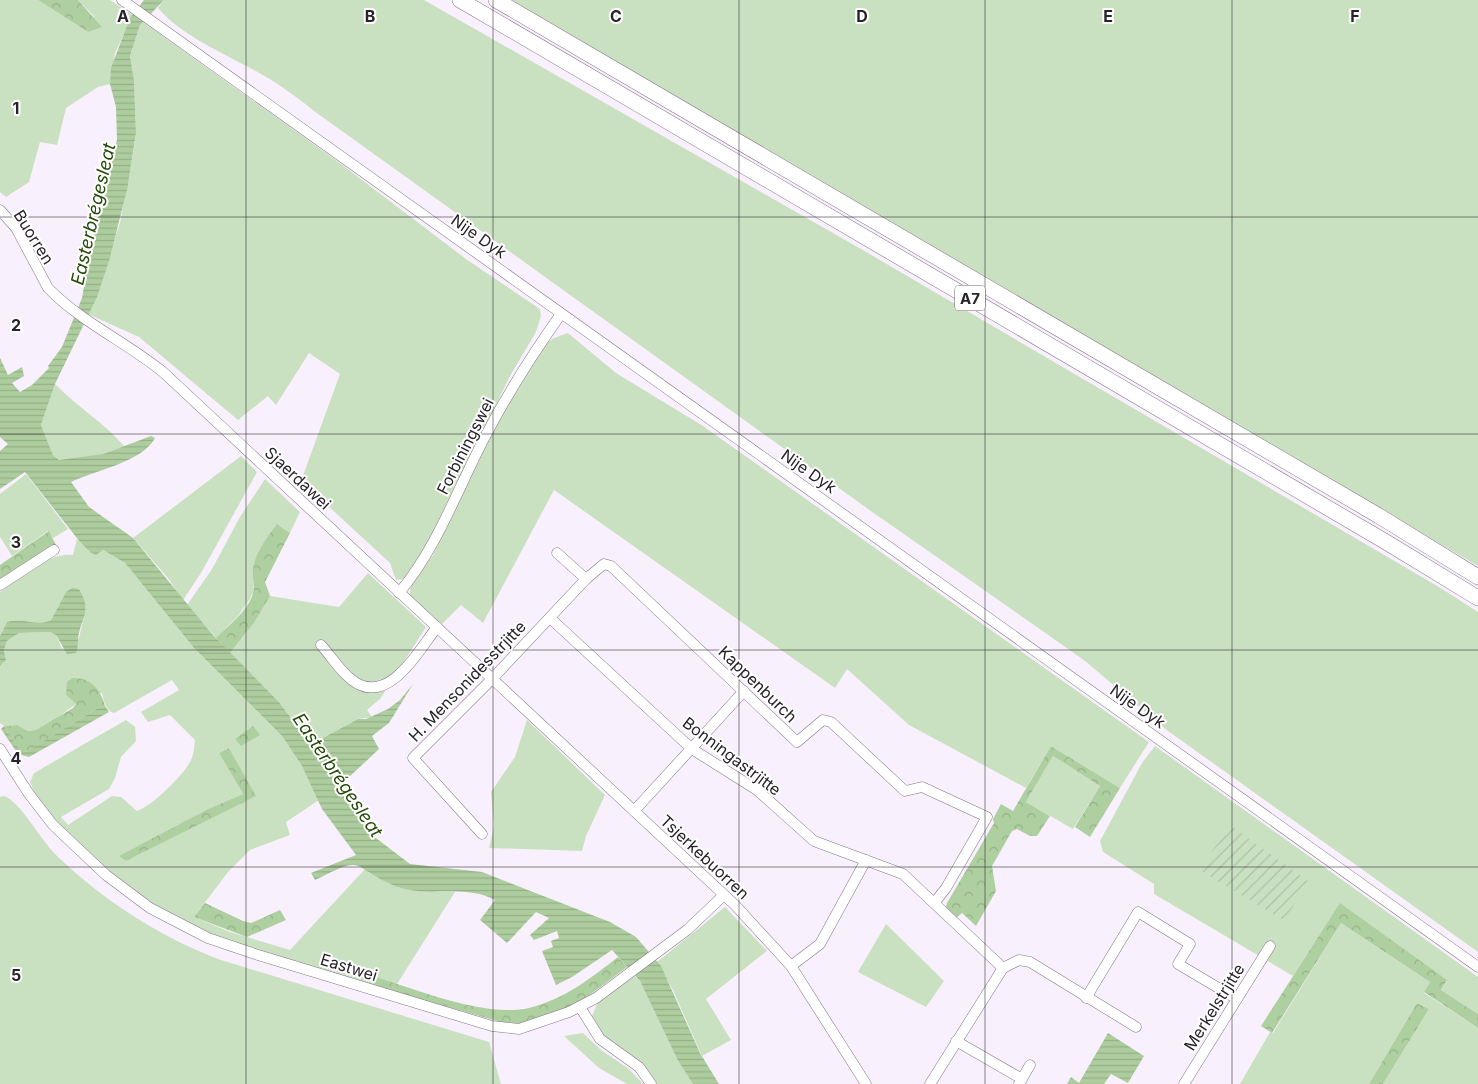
<svg xmlns="http://www.w3.org/2000/svg" width="1478" height="1084" viewBox="0 0 1478 1084" font-family="Inter,sans-serif">
<defs>
<pattern id="forest-crowns" width="20" height="18" patternUnits="userSpaceOnUse" patternTransform="scale(1.25)"><rect width="20" height="18" fill="#aecf9f"/><path d="M2 6a3 3 0 1 1 6 0M12 15a3 3 0 1 1 6 0" fill="none" stroke="#96b189"/></pattern>
<pattern id="garden-furrows" width="10" height="10" patternUnits="userSpaceOnUse" patternTransform="scale(1.25)"><rect width="10" height="10" fill="#cae1c1"/><path d="M-1 1l2-2M0 10L10 0M9 11l2-2" fill="none" stroke="#aec1a6"/></pattern>
<pattern id="water-rules" width="6" height="5" patternUnits="userSpaceOnUse" patternTransform="scale(1.25)"><rect width="6" height="5" fill="#adcd9e"/><path d="M0 2.5h6" fill="none" stroke="#95b088"/></pattern>
</defs>
<rect width="100%" height="100%" fill="#f9f0fd"/>
<!-- grass -->
<g fill="#cae1c1" fill-rule="evenodd">
<path d="M0 0H38L88 32 94 16 78 0H110L133 15 115 53 110 84 98 87 66 108 57 145 40 142 29 182 6 197 0 192Z"/>
<path d="M164 0H424L861 249 1439 587 1478 612V952L1168 731 1085 661 1044 632 868 509 321 116C302 102 282 85 261 74 228 55 184 38 158 8Z"/>
<path d="M509 0H1478V566Z"/>
<path d="M143 22 341 164 466 259 540 309 541 316 536 332 510 376 430 541 409 574 403 579 396 580 390 563 301 481 340 374 309 353 276 405 268 396 238 420 139 337 88 314 120 223 133 154 136 133 134 80 130 56 140 25Z"/>
<path d="M568 333 616 373 703 426 1149 742 1120 788 1051 746 1026 788 909 725 847 669 835 688 554 490 483 623 461 605 442 624 410 595 411 583 433 555 502 411 545 344 554 338Z"/>
<path d="M55 384C77 407 104 422 124 446L103 454 66 460H59L53 455 41 425Z"/>
<path d="M241 456 257 472 201 573 183 600 168 578 133 538Z"/>
<path d="M26 474 68 529 53 538 48 531 12 556 0 537V494Z"/>
<path d="M265 479 300 512 290 533 277 524 254 566 253 592 250 599 237 617 216 638 187 605 212 569 240 517Z"/>
<path d="M77 539 90 552 103 550 125 563 194 648 282 736 302 766 319 800 286 822 290 835 250 850 228 872 194 917 230 932 290 950 365 869 369 873 436 892H455L397 984 376 977 373 986 211 936 157 908 114 877 66 834 36 796 30 782 34 773 126 720 135 727 136 741 121 757 115 778 109 789 61 817 68 825 112 796 121 797 137 811C152 806 184 775 191 760 194 754 194 747 195 740L170 715 148 722 141 712 179 690 172 680 114 713C106 711 104 702 102 693L66 695 76 704 43 728 36 730 28 731 17 725 4 726 0 723V666L6 660 4 650 7 641 19 633 50 632 56 635 62 649 79 638 86 609 82 595 66 592 51 620C37 627 21 617 7 622L0 636V592C21 578 47 552 73 555ZM229 748 255 796 126 861 120 856 208 809 243 794 219 753Z"/>
<path d="M368 573 426 627 380 699 367 710 372 717 358 719 319 740 308 738 303 734 279 702 230 653 244 636 270 596 339 607Z"/>
<path d="M527 720 605 795 586 836 582 851 489 848 494 826 491 792 515 757Z"/>
<path d="M1155 746 1478 977V1014L1441 990 1447 981 1340 904 1293 976 1154 894V884L1103 852 1100 841 1142 763Z"/>
<path d="M1053 756 1100 786 1073 829 1026 802Z"/>
<path d="M4 796C20 801 42 842 57 856 104 901 160 937 221 960L489 1042 501 1084H0V797Z"/>
<path d="M725 907 767 951 706 999 731 1040 702 1056 673 990 657 962Z"/>
<path d="M1341 923 1430 982 1424 993 1478 1028V1084H1383L1429 1009 1417 1003 1369 1084H1240L1270 1032 1273 1033Z"/>
<path d="M886 924 944 981 926 1007 858 972Z"/>
<path d="M635 976 640 981 678 1061 693 1084H655C636 1066 600 1041 592 1016L598 1002Z"/>
<path d="M583 1033 601 1050 629 1069 643 1084H627L599 1068 564 1036Z"/>
</g>
<!-- forest -->
<g fill="url(#forest-crowns)">
<path d="M38 0H78L102 27 88 32Z"/>
<path d="M277 524 290 533 265 582 270 596 253 624 230 653 216 638C228 626 249 610 253 593 255 586 252 577 253 569 255 553 268 536 277 524Z"/>
<path d="M49 531 56 545 0 579V565Z"/>
<path d="M72 678C91 677 101 690 105 706H101L30 750 26 752 18 749 4 726 17 725 28 731 36 730 73 708 76 704 66 695 67 682Z"/>
<path d="M253 726 260 735 241 746 235 739Z"/>
<path d="M1051 746 1120 788 1090 837 1075 827 1100 786 1053 756 1026 802 1050 816 1037 836H1030L1017 829 1012 831 992 866 996 891 976 926 962 913 956 918 946 907 947 903 994 823 993 819 1001 804 1013 811Z"/>
<path d="M229 748 256 796 126 861 119 856 208 809 243 794 219 753Z"/>
<path d="M205 903 243 921 251 923 280 910 286 920 247 937 194 917Z"/>
<path d="M1340 903 1447 980 1441 990 1478 1014V1028L1424 992 1430 982 1341 923 1272 1033 1261 1026Z"/>
<path d="M618 957 627 967 571 1009 531 1024 501 1022 373 986 376 977C417 990 487 1018 529 1008 563 1000 591 978 618 957Z"/>
<path d="M1417 1003 1429 1009 1383 1084H1369Z"/>
</g>
<!-- garden -->
<path fill="url(#garden-furrows)" d="M1230 825 1308 881 1285 921 1199 870Z"/>
<!-- water -->
<g fill="url(#water-rules)">
<path d="M144 0H164L140 25 130 56 134 80 136 133 127 190 109 261 97 297 55 384 41 425 53 455 59 460 103 454 151 436 155 438C143 462 93 471 71 482L89 507 133 538 212 634 279 702 303 734 308 738 319 740 358 719H366L388 709 400 700 413 684 389 723 372 736 379 749 347 779 333 761 326 762 338 788 372 835 410 864 482 872 610 922 636 937 661 966 700 1053 719 1084H693L678 1061 640 981 612 950 572 977 556 985 542 951 553 947 551 941 559 938 557 931 534 940 530 935 549 918 536 912 507 943 480 920 495 900C468 885 435 896 405 889 393 886 381 880 370 873 364 870 361 865 353 865 344 864 325 876 315 880L311 873 356 855 322 809 302 766 282 736 194 648 125 563 103 550 96 555 90 552 80 542 25 472 0 489V451L8 444 0 437V358L8 375 22 367 24 376 12 383 20 392 32 385 49 368 48 366 62 347 82 298 90 253 117 140 116 107 110 84 111 68 130 18Z"/>
<path d="M72 588 79 589C91 610 84 614 79 633 77 640 79 646 76 653L67 654 56 635 50 632 19 633 7 641 4 650 6 660 0 666V636L7 622C22 617 37 627 51 620L66 592Z"/>
<path d="M101 706H105L109 712 29 757 18 754 1 729 4 726 18 748 26 752Z"/>
<path d="M1108 1033 1144 1056 1128 1083 1111 1074 1104 1084H1067L1071 1077 1079 1083Z"/>
</g>
<g fill="none" stroke-linecap="round" stroke-linejoin="round">
<defs>
<g id="minor">
<path d="M122 0 1478 967"/>
<path d="M0 210 16 228 48 288C81 322 126 342 163 372L735 905 791 966 866 1084"/>
<path d="M557 553 586 579"/>
<path d="M0 585 54 550"/>
<path d="M399 593C439 545 458 487 487 433 509 391 534 352 561 314"/>
<path d="M550 618 692 749 757 790 814 841 903 874 1003 968"/>
<path d="M321 645C331 656 340 671 352 680 388 708 419 650 437 627"/>
<path d="M0 749 29 794 53 825 106 875 150 908 208 938 255 954 492 1026 519 1029 569 1012 596 998 687 930 724 895"/>
<path d="M634 811 744 691"/>
<path d="M482 834 413 758 493 678 586 579 604 564 611 566 797 742 823 720 831 722 905 791 922 787 987 817 946 888 935 902"/>
<path d="M791 966 820 944 866 860"/>
<path d="M1086 998 1138 912 1190 944 1178 964 1237 999"/>
<path d="M580 1007 600 1039 639 1067 651 1084"/>
<path d="M956 1041 1022 1079"/>
<path d="M930 1084 1003 968 1019 960 1030 962 1136 1027"/>
<path d="M1019 1084 1030 1065"/>
<path d="M1184 1084 1270 946"/>
</g>
<g id="highway">
<path d="M460 0 1386 542 1478 598"/>
<path d="M496 0 1379 516 1478 577"/>
</g>
</defs>
<!-- minor casing -->
<use href="#minor" stroke="#837589" stroke-width="11"/>
<!-- highway casing -->
<use href="#highway" stroke="#837589" stroke-width="16"/>
<!-- minor -->
<use href="#minor" stroke="#fff" stroke-width="10"/>
<!-- highway -->
<use href="#highway" stroke="#fff" stroke-width="15"/>
</g>
<!-- grid -->
<path fill="none" stroke="#28222a" stroke-width="1" stroke-opacity="0.55" d="M246 0V1084M493 0V1084M739 0V1084M985 0V1084M1232 0V1084M0 217H1478M0 434H1478M0 650H1478M0 867H1478"/>
<g text-anchor="middle" dominant-baseline="central" stroke-width="4" stroke-linejoin="round" paint-order="stroke">
<!-- shield labels -->
<rect fill="#fff" stroke="#68646a" stroke-width="1" x="955" y="285.5" width="30" height="25" rx="4"/>
<g font-size="15" font-weight="bold" fill="#28222a">
<text x="970" y="298">A7</text>
</g>
<!-- street labels -->
<g font-size="16" fill="#28222a" stroke="#fff">
<text transform="translate(479 236) rotate(35)">Nije Dyk</text>
<text transform="translate(34 237) rotate(58)">Buorren</text>
<text transform="translate(465 446) rotate(-63)">Forbiningswei</text>
<text transform="translate(809 471) rotate(35)">Nije Dyk</text>
<text transform="translate(298 478) rotate(43)">Sjaerdawei</text>
<text transform="translate(467 681) rotate(-46)">H. Mensonidesstrjitte</text>
<text transform="translate(758 684) rotate(44)">Kappenburch</text>
<text transform="translate(1138 706) rotate(35)">Nije Dyk</text>
<text transform="translate(732 756) rotate(37)">Bonningastrjitte</text>
<text transform="translate(705 857) rotate(43)">Tsjerkebuorren</text>
<text transform="translate(349 967) rotate(17)">Eastwei</text>
<text transform="translate(1214 1007) rotate(-58)">Merkelstrjitte</text>
</g>
<!-- water labels -->
<g font-size="18" font-style="italic" fill="#244c08" stroke="#fff">
<text transform="translate(93 214) rotate(-77)">Easterbrégesleat</text>
<text transform="translate(338 775) rotate(56)">Easterbrégesleat</text>
</g>
</g>
<g font-size="16" text-anchor="middle" font-weight="bold" fill="#28222a" stroke="#fff" stroke-width="4" stroke-linejoin="round" paint-order="stroke">
<text x="123" y="22">A</text>
<text x="370" y="22">B</text>
<text x="616" y="22">C</text>
<text x="862" y="22">D</text>
<text x="1108" y="22">E</text>
<text x="1355" y="22">F</text>
<text x="16" y="114">1</text>
<text x="16" y="331">2</text>
<text x="16" y="548">3</text>
<text x="16" y="764">4</text>
<text x="16" y="981">5</text>
</g>
</svg>
